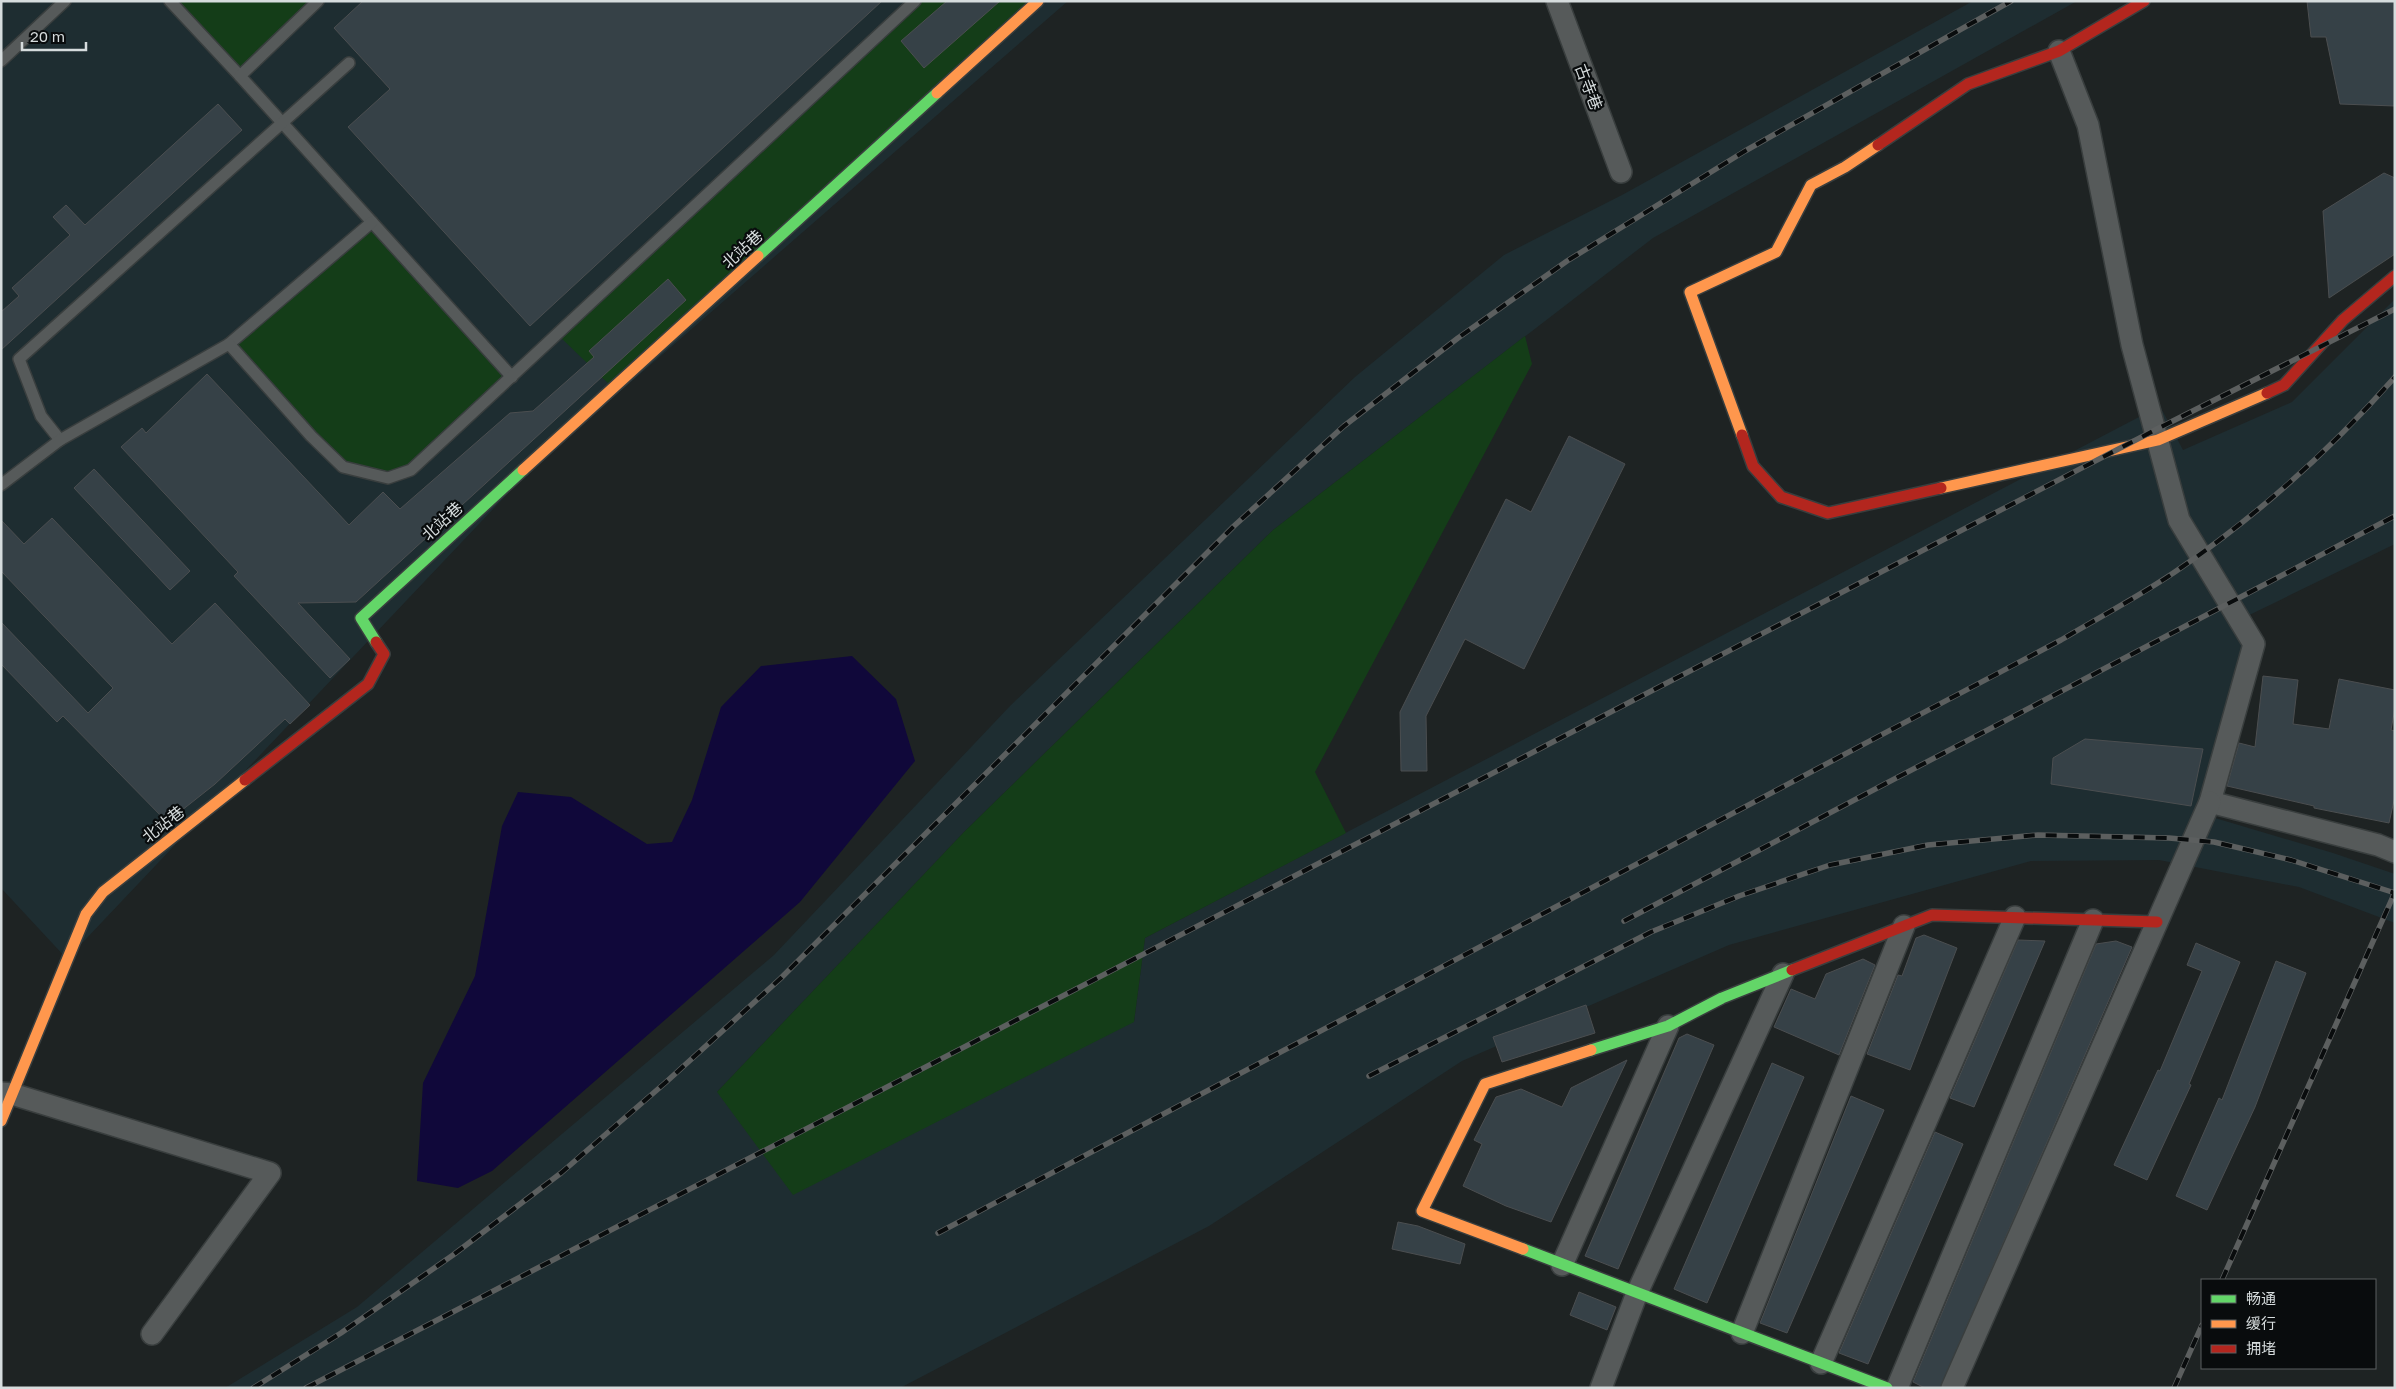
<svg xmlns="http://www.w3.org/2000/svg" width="2396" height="1389" viewBox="0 0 2396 1389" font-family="'Golos Text','Noto Sans SC',sans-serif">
<rect width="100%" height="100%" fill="#1e2323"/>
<!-- built -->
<g fill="#1e2d31">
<path d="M1 1H1068L531 469 67 959 1 888Z"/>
<path d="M1973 1H2077L1653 238 1273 530 964 832 717 1092 1134 1022 1145 938 2160 406 2183 450 2292 402 2395 299V544L2239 620 2254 644 2205 815 2333 853 2395 874V923L2299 887 2159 860 2031 861 1729 945 1462 1061 1209 1226 900 1388H225L357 1307 774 955 1011 705 1355 377 1504 255 1622 195Z"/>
</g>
<!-- green -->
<g fill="#143d18">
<path d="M170 1H318L240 76Z"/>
<path d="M915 1H1038L613 388 557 334Z"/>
<path d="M372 222 512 377 414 468 388 478 343 467 229 344Z"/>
<path d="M1525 336 1532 364 1315 772 1346 833 1145 938 1134 1022 793 1195 717 1092 964 832 1273 530Z"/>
</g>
<!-- water -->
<path fill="#10083a" d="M852 656 896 699 915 761 800 902 492 1171 458 1188 417 1181 423 1083 475 976 502 826 518 792 571 797 647 844 672 842 692 800 721 707 761 666Z"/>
<!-- building -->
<g fill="#364147" stroke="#4b4e50">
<path d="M363 1H882L530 326 348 127 390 89 334 28Z"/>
<path d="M947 1H1000L924 68 901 41Z"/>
<path d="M2307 1H2395V106L2340 104 2326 37H2311Z"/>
<path d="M218 104 242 130 1 350V312L19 296 12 288 70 235 53 217 66 205 85 225Z"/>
<path d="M2384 173 2395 178V254L2329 298 2323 211Z"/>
<path d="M668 279 686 300 356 602 298 603 350 659 330 678 234 576 238 572 121 447 142 428 146 433 207 374 349 525 383 492 400 509 510 413 533 411 594 357 589 351Z"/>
<path d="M1569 436 1625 464 1524 669 1465 639 1426 716 1427 771H1401L1400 712 1506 499 1531 512Z"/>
<path d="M94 469 190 571 170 590 74 488Z"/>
<path d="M52 518 172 644 215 603 310 705 290 724 285 719 215 784 167 822 63 716 57 722 1 664V622L88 713 113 688 1 571V520L24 544Z"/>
<path d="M2263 676 2298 680 2293 724 2329 729 2339 679 2395 690V708L2391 730 2395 731V796L2389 823 2314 808V806L2227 786 2239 743 2255 747Z"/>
<path d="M2085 739 2203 749 2191 806 2051 784 2053 758Z"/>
<path d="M1924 935 1957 948 1910 1070 1867 1054 1898 975 1902 976 1916 938Z"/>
<path d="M2018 940 2045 941 1974 1107 1950 1098Z"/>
<path d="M2116 941 2132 947 1940 1388H1925L1913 1382 2096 944Z"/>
<path d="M2196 943 2240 962 2189 1084 2191 1085 2147 1180 2114 1165 2158 1070 2160 1071 2202 971 2187 965Z"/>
<path d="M1863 959 1875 965 1839 1055 1774 1027 1791 989 1815 999 1826 974Z"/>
<path d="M2276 961 2306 973 2255 1107 2207 1210 2176 1196 2219 1098 2222 1100Z"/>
<path d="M1586 1005 1595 1033 1502 1062 1493 1037Z"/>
<path d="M1687 1034 1714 1045 1618 1269 1585 1256 1679 1038Z"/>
<path d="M1627 1060 1551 1222 1506 1206 1463 1186 1482 1144 1474 1140 1496 1097 1521 1089 1562 1107 1571 1088Z"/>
<path d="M1772 1063 1804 1077 1707 1303 1674 1289Z"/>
<path d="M1851 1096 1884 1110 1787 1333 1760 1323Z"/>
<path d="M1935 1132 1963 1144 1868 1364 1839 1353Z"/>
<path d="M1398 1222 1418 1226 1465 1244 1460 1264 1392 1249Z"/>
<path d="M1579 1292 1616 1307 1607 1330 1570 1315Z"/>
</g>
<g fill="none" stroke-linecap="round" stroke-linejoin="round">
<defs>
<g id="lane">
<path d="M170 1 240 76"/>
<path d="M318 1 240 76 512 377"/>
<path d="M1 61 65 1"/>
<path d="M229 344 372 222"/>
<path d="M60 440 41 416 19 359 349 63"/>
<path d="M1 485 60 440 229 344 311 436 343 467 388 478 411 470 915 1"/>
</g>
<g id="street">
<path d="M1557 1 1621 172"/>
<path d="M2059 51 2088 125 2132 345 2179 520 2254 644 2210 802 2378 845 2395 852"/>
<path d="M1 1093 12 1094 270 1173 152 1334"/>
<path d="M1562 1265 1668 1026"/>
<path d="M1742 1333 1904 926"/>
<path d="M1821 1363 2015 917"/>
<path d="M1601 1388 1637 1293 1783 974"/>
<path d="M1897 1388 2093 920"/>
<path d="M1952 1388 2210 802"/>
</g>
<g id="fast">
<path d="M758 256 937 93"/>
<path d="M376 642 361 618 523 470"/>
<path d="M1591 1050 1668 1026 1722 998 1792 970"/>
<path d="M1523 1249 1887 1388"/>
</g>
<g id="slow">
<path d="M937 93 1038 1"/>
<path d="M1742 435 1690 292 1776 252 1811 185 1845 167 1878 145"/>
<path d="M523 470 758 256"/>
<path d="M1941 488 2158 440 2267 393"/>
<path d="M1 1121 86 914 103 892 245 780"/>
<path d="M1523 1249 1422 1211 1485 1084 1591 1050"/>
</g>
<g id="jam">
<path d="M1878 145 1968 84 2059 51 2144 1"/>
<path d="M2267 393 2284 385 2343 320 2395 276"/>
<path d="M1742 435 1753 466 1781 497 1828 513 1941 488"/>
<path d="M245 780 368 684 384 654 376 642"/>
<path d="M1792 970 1932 915 2157 922"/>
</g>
</defs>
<!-- lane casing -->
<use href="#lane" stroke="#393e3e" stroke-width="14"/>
<!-- street casing -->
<use href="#street" stroke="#393e3e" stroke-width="24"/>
<!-- fast casing -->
<use href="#fast" stroke="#393e3e" stroke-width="14"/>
<!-- slow casing -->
<use href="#slow" stroke="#393e3e" stroke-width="14"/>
<!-- jam casing -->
<use href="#jam" stroke="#393e3e" stroke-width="14"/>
<!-- lane -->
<use href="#lane" stroke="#565a5a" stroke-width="11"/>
<!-- street -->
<use href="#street" stroke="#565a5a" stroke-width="21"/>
<!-- fast -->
<use href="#fast" stroke="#63d668" stroke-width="11"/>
<!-- slow -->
<use href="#slow" stroke="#ff974d" stroke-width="11"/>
<!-- jam -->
<use href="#jam" stroke="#b3261e" stroke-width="11"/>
<defs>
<g id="rail">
<path d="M1624 921 2395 516"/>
<path d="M1369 1076 1651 932 1739 896 1830 865 1928 845 2038 835 2169 838 2214 842 2291 860 2395 893"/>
<path d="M938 1233 2061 640C2101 616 2144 594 2182 567 2259 514 2333 447 2395 377"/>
<path d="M2222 1280 2395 892"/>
<path d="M253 1388 341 1333 453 1255 561 1173 665 1083 781 978 1234 526 1344 426 1458 338 1567 261 1745 151 2011 1"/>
<path d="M306 1388 2157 429 2395 309"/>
<path d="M2174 1388 2202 1325"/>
</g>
</defs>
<!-- rail casing -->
<use href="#rail" stroke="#5c5f5f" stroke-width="5.5"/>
<!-- rail -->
<use href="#rail" stroke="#090c0d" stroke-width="4" stroke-dasharray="11" stroke-linecap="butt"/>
</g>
<g text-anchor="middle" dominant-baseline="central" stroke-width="4.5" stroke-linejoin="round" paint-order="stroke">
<!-- street labels -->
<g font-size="16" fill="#d6dcdd" stroke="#090c0d">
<text transform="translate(1589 87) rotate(69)">古寺巷</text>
<text transform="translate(742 249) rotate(-42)">北站巷</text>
<text transform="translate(442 521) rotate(-42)">北站巷</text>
<text transform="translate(163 824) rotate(-38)">北站巷</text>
</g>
</g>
<!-- border -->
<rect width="2396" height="1389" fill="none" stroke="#d6dcdd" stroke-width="5"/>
<!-- legend -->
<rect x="2201" y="1279" width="175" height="90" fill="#090c0d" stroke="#5b5f60"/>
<rect x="2211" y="1295" width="25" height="8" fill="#63d668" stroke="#5b5f60"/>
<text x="2246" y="1304" font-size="15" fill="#d6dcdd">畅通</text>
<rect x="2211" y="1320" width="25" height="8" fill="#ff974d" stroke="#5b5f60"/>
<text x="2246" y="1329" font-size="15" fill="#d6dcdd">缓行</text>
<rect x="2211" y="1345" width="25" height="8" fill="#b3261e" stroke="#5b5f60"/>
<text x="2246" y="1354" font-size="15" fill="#d6dcdd">拥堵</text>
<!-- scale -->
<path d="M22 42v8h64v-8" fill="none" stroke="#d6dcdd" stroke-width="2.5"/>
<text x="30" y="42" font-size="15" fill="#d6dcdd" stroke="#090c0d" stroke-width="4" paint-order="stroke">20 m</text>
</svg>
